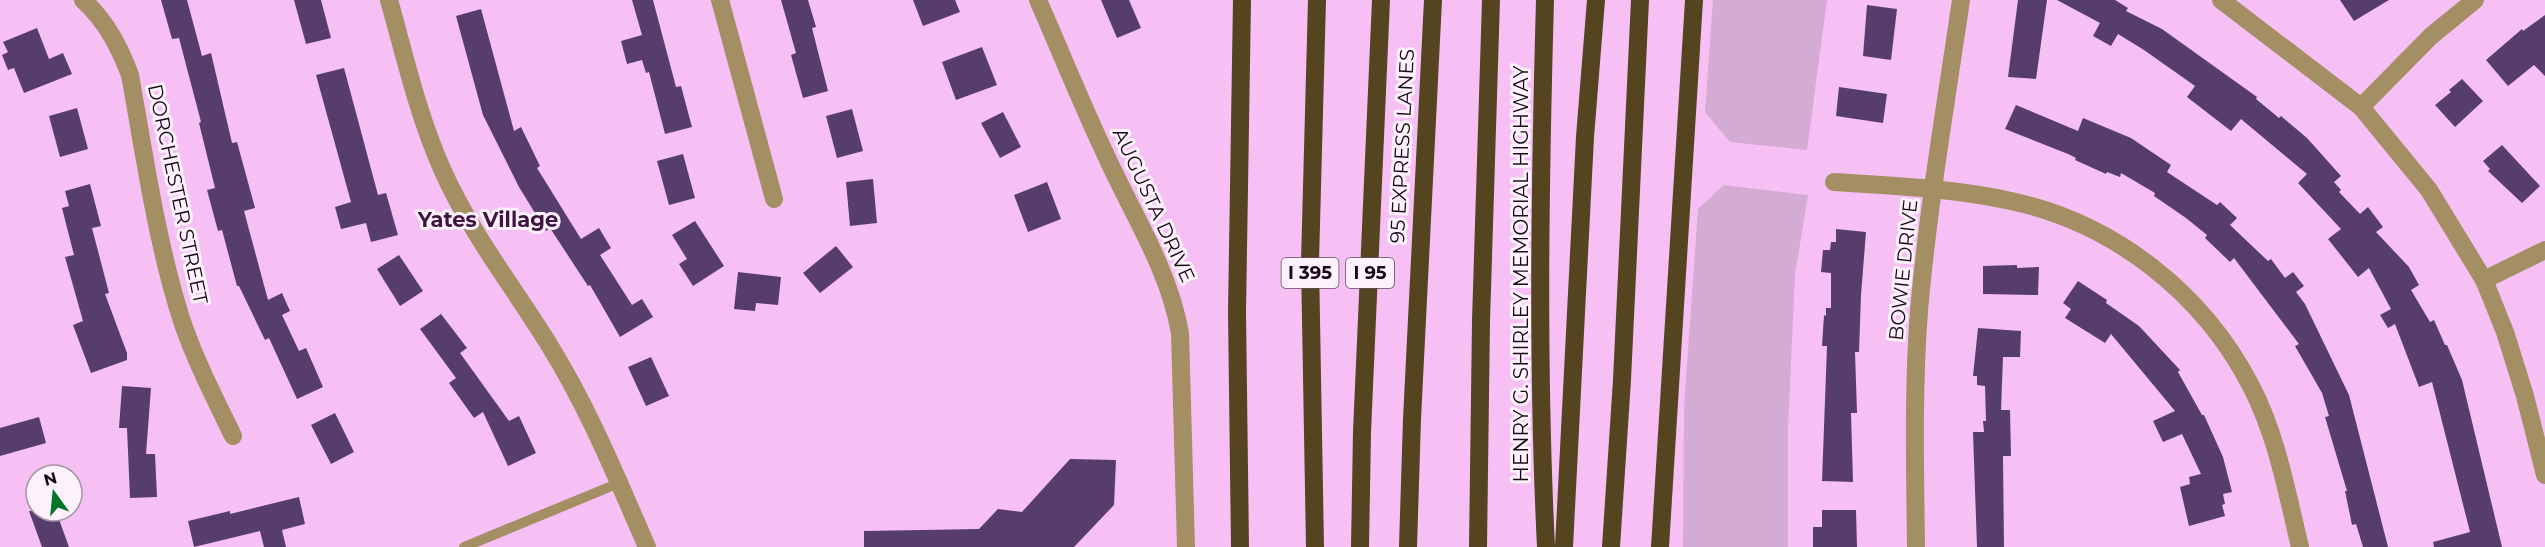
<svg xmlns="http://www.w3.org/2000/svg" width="2545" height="547" viewBox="0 0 2545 547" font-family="Montserrat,sans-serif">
<rect width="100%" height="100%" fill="#f6c0f5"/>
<!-- green -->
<g fill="#d4acd3">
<path d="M1713 0H1827L1807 150 1730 142 1705 112Z"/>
<path d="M1724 185 1808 195 1795 275 1788 429V547H1683L1684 408 1698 209Z"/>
</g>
<!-- building -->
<g fill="#563d6e">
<path d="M161 0H187L202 56 211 53 232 143 237 142 255 208 244 211 268 300 282 293 290 311 282 315 299 351 306 348 323 387 297 399 269 338 265 340 239 286H237L222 230 218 231 207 190 215 188 199 123 201 122 179 38 172 39Z"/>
<path d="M294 0H321L331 38 306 44Z"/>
<path d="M632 0H653L676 87 681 86 692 127 665 134 649 72 646 73 642 60 627 64 621 41 642 35Z"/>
<path d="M781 0H808L816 27 812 28 828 91 803 98 791 55 796 53Z"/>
<path d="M913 0H955L960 12 923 26Z"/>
<path d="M1101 0H1129L1141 28 1117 38Z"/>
<path d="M2018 0H2047L2036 79 2008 77Z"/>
<path d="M2057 0H2115L2128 8 2126 11 2162 29 2257 97 2256 99 2279 118 2281 116 2307 138 2341 176 2334 182 2341 190 2339 192 2360 214 2368 207 2383 227 2376 232 2409 267 2419 285 2411 290 2430 322 2434 320 2445 345H2447L2462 380 2502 547H2434L2433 542 2470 532 2432 382 2419 387 2395 324 2388 328 2380 315 2391 309 2369 268 2358 277 2328 239 2341 229 2298 183 2307 174 2241 119 2231 131 2187 97 2195 86 2144 50 2118 34 2111 46 2093 36 2100 23Z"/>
<path d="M2340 0H2389L2354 21Z"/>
<path d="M1867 5 1897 9 1891 60 1863 56Z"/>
<path d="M481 9 514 131 521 127 540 166 537 168 581 239 599 228 611 248 600 255 632 305 642 299 653 317 620 337 590 285 588 286 550 228 546 231 519 187 483 115 456 16Z"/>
<path d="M2545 15V76L2534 65 2508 86 2486 60 2522 29 2523 31Z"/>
<path d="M37 28 49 59 63 53 72 74 24 93 14 68 8 70 2 55 8 52 3 42Z"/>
<path d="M982 47 997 85 956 100 942 62Z"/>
<path d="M344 68 378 195 386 193 398 235 371 242 366 223 341 229 335 207 351 202 316 75Z"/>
<path d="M2462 79 2483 101 2455 127 2435 105 2451 92 2449 90Z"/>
<path d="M1839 87 1887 94 1883 123 1836 116Z"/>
<path d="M2016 105 2078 131 2083 118 2131 138 2171 165 2167 172 2217 205 2220 202 2237 218 2230 225 2268 261 2271 259 2285 278 2293 272 2304 286 2296 292 2305 304 2349 395 2388 547H2363L2356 524 2352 525 2345 491H2347L2325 417 2329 416 2322 393 2295 346 2299 344 2234 258 2230 262 2205 238 2207 235 2186 218 2154 196 2155 193 2121 173 2120 177 2107 172 2106 174 2075 160 2076 158 2068 154 2005 129Z"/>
<path d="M77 108 88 149 60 157 49 116Z"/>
<path d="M852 109 863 151 837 158 826 116Z"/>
<path d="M1003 112 1021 147 1000 158 981 123Z"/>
<path d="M2502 145 2540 186 2522 203 2488 171 2490 169 2483 161Z"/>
<path d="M683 154 695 198 669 205 657 161Z"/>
<path d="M873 179 877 223 850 226 846 182Z"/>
<path d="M1047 182 1061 219 1028 232 1014 195Z"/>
<path d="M90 184 101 226 92 228 109 293 105 294 127 353V360L91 373 73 325 83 321 65 257 74 255 62 208 69 206 65 191Z"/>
<path d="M695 221 724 266 693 286 679 264 687 259 672 235Z"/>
<path d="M1836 229 1866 232 1861 295 1859 352H1855L1857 413H1851L1853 482 1822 481 1827 346H1822L1824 315 1826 316V308H1831V273L1821 272 1823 250H1830L1831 242H1836Z"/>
<path d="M836 246 853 267 820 293 803 273Z"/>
<path d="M399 255 423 291 400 306 377 269Z"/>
<path d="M2017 265V268L2039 267 2038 295 1983 294V266Z"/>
<path d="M738 272 781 277 778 305 756 303 755 311 734 309Z"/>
<path d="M2078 281 2107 300 2106 303 2139 326 2180 370 2178 372 2202 415H2204L2223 457 2232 492 2223 494 2225 504 2222 505 2225 516 2189 526 2180 487 2190 484 2189 477 2201 474 2182 434 2163 442 2153 421 2175 411 2111 334 2105 343 2065 318 2071 309 2063 303Z"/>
<path d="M441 314 467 348 460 353 509 421 519 416 536 453 508 466 483 412 474 418 449 383 456 378 420 329Z"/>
<path d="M1978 328 2021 331 2020 357H2003L2001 410H2010L2011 456H2003L2004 547H1977L1973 432H1984L1983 421H1986L1985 386 1977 385V376H1973Z"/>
<path d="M651 357 669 396 646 406 628 367Z"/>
<path d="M122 386 151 388 146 454H155L157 497 130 498 127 428H119Z"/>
<path d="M335 413 354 452 331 464 311 425Z"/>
<path d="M39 417 46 443 0 456V428Z"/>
<path d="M1070 459 1116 460 1114 505 1074 547H864V531L979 529 998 509 1022 512Z"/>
<path d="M299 497 305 524 282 530 286 547H264L260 531 194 547 188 521 230 511V514Z"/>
<path d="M1822 510H1856L1857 547H1813V527H1822Z"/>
<path d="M29 511H56L69 547H42Z"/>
</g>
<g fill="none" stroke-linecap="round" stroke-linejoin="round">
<!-- lane -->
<path stroke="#a38f63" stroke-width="10" d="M464 547 619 483"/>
<!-- street -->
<g stroke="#a38f63" stroke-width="18">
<path d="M83 0C106 21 119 46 130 75 144 152 155 231 177 305 190 351 213 394 233 436"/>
<path d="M389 0C405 57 418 115 442 169 470 232 512 285 548 343 588 407 617 478 647 547"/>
<path d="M720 0 774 199"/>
<path d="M1038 0C1062 55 1084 110 1110 164 1136 220 1169 271 1180 333L1186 547"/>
<path d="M2221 0 2361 107 2429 190 2484 280 2505 332 2525 396 2545 475"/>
<path d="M2361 107 2431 36 2475 0"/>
<path d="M1834 182C1893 186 1953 188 2011 201 2114 223 2203 293 2251 386 2277 436 2287 493 2300 547"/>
<path d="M2484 280 2545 250"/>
<path d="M1916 547C1915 468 1913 389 1919 311 1928 207 1946 103 1961 0"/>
</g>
<!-- highway -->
<g stroke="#54441f" stroke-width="18">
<path d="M1545 0C1540 182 1537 365 1546 547"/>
<path d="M1240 547 1237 312 1242 0"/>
<path d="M1315 547 1310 262 1317 0"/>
<path d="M1360 547 1362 432 1381 0"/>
<path d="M1408 547 1412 419 1433 0"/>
<path d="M1478 547 1481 321 1491 0"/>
<path d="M1564 547 1585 137 1596 0"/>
<path d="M1611 547 1622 380 1640 0"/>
<path d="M1660 547 1694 0"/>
</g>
</g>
<g text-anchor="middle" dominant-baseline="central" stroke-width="6" stroke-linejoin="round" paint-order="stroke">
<!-- shield labels -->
<g fill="#fdf2fc" stroke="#5e4e5e" stroke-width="1.5">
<rect x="1281.5" y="258" width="57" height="30" rx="4.5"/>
<rect x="1346" y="258" width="48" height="30" rx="4.5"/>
</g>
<g font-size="18" font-weight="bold" fill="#1a071a">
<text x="1310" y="273">I 395</text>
<text x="1370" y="273">I 95</text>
</g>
<!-- street labels -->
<g font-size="20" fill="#1a071a" stroke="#fdf2fc">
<text transform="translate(1402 146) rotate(-87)">95 EXPRESS LANES</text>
<text transform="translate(178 194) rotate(78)">DORCHESTER STREET</text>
<text transform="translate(1154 205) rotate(65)">AUGUSTA DRIVE</text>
<text transform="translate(1903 270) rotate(-84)">BOWIE DRIVE</text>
<text transform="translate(1521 274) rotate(-90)">HENRY G. SHIRLEY MEMORIAL HIGHWAY</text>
</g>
<!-- neighbourhood labels -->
<g font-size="21" font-weight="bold" fill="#3f1440" stroke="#fdf2fc">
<text x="488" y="219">Yates Village</text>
</g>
</g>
<!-- north arrow -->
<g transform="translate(54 493) rotate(345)"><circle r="28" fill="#fdf2fc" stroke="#a294a2" stroke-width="1.5"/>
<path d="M0-4.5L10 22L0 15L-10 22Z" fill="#027427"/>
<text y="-9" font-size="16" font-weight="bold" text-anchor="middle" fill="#1a071a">N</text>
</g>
</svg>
